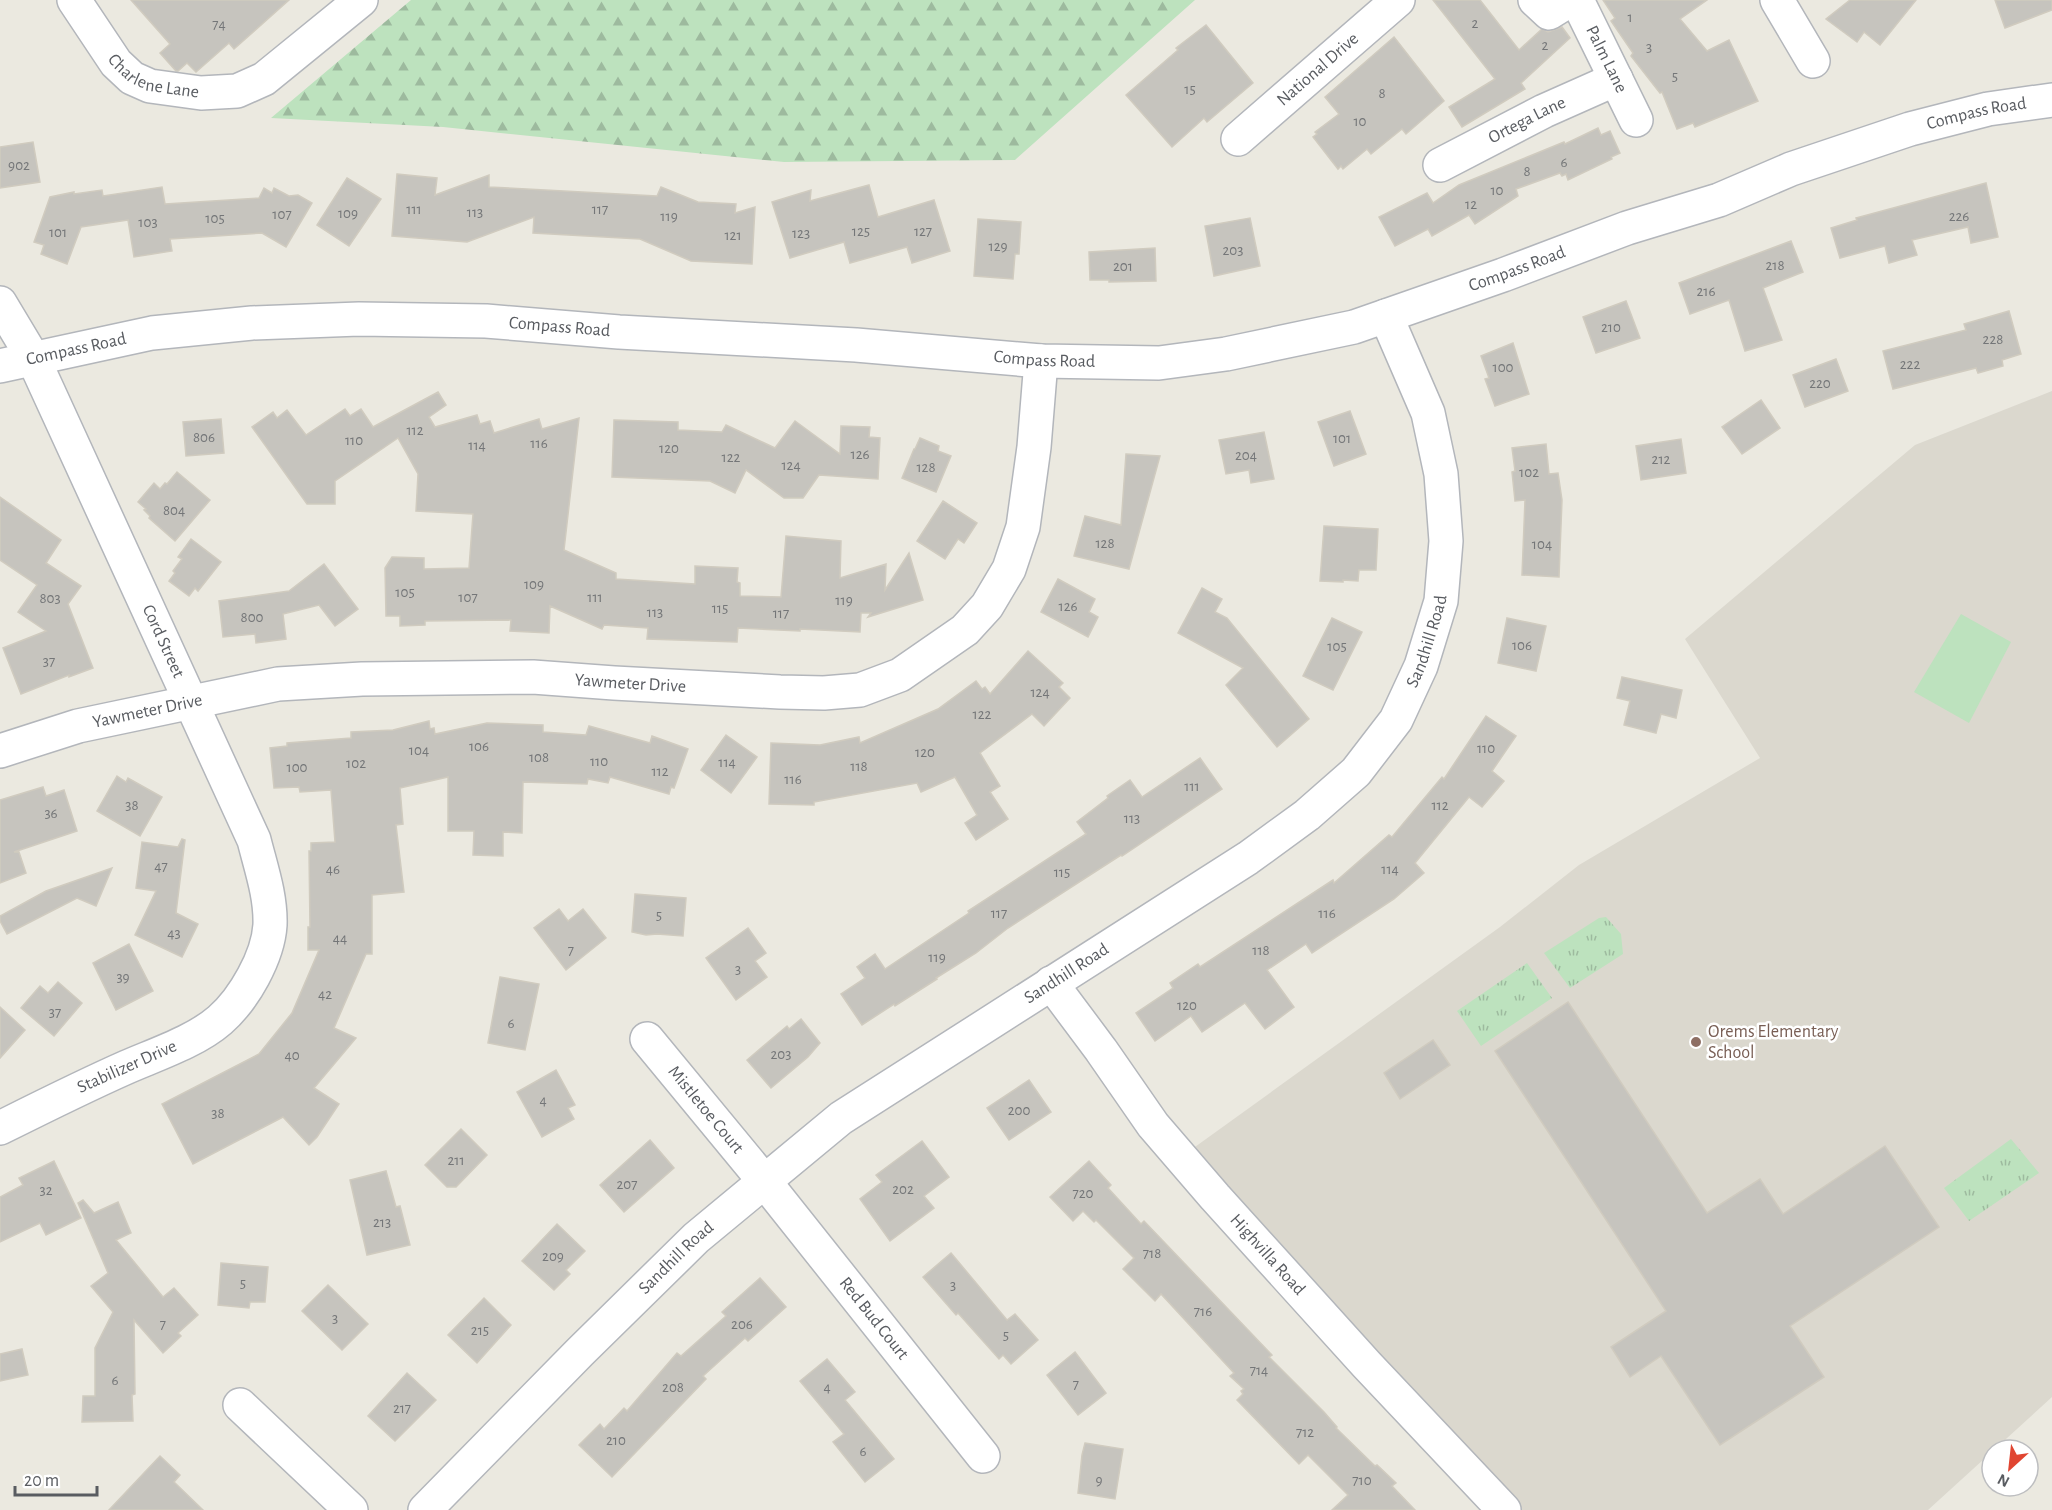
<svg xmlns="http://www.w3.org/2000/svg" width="2052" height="1510" viewBox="0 0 2052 1510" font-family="'Alegreya Sans',sans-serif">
<defs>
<pattern id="forest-firs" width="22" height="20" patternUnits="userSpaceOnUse" patternTransform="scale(1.5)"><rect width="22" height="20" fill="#bde2be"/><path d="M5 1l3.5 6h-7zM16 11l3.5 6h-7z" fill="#9dba9e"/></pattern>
<pattern id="park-tufts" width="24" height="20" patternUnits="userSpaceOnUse" patternTransform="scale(1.5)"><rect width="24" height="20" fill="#bde2be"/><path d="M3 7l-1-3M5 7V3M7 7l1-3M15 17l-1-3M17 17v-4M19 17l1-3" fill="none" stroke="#9dba9e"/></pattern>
</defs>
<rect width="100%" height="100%" fill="#ebe9e0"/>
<!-- education -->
<path fill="#dbd8ce" d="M2052 391V1397L1928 1510H1506L1181 1157 1500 927 1579 865 1760 758 1685 639 1915 445Z"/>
<!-- forest -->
<path fill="url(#forest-firs)" d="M411 0H1195L1015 160 784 162 443 127 271 118Z"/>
<!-- park -->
<g fill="url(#park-tufts)">
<path d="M1606 917 1621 934 1623 954 1570 988 1544 953 1599 918Z"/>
<path d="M1527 963 1552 998 1481 1046 1457 1011Z"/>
<path d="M2011 1139 2039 1173 1969 1221 1944 1188Z"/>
</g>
<!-- garden -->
<path fill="#bde2be" d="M1961 614 2011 642 1969 723 1914 692Z"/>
<!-- building -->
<g fill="#c6c4be" stroke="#d0cbbf" stroke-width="1.5">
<path d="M131 0H289L234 49 229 43 196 72 187 63 178 71H176L160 53 170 44Z"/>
<path d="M1433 0H1480L1519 50 1542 29 1548 32 1562 27 1570 38 1521 83 1525 89 1462 127 1449 107 1495 79Z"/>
<path d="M1603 0H1707L1680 19 1707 51 1729 40 1758 101 1695 127 1693 123 1677 129 1662 92 1660 93 1631 56 1633 53 1611 21 1615 18Z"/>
<path d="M1850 0H1916L1880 45 1864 32 1857 42 1826 19Z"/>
<path d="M1995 0H2052V10L2005 28Z"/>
<path d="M1206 25 1253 83 1207 122 1204 118 1172 147 1126 95 1178 50 1176 48Z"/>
<path d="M1394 37 1444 101 1406 134 1402 129 1371 154 1367 149 1343 169 1341 166 1338 169 1313 137 1317 134 1315 132 1339 114 1325 97Z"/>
<path d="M1598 128 1601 135 1610 131 1620 153 1611 157 1612 159 1568 180 1566 174 1562 176 1560 173 1516 189 1518 196 1475 224 1469 215 1432 236 1428 229 1395 246 1379 217 1427 193 1433 203 1459 185 1564 142 1565 144Z"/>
<path d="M33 142 40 182 0 188V147Z"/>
<path d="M397 174 437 178 435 195 489 175V187L657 196 661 187 698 202 736 204 735 213 755 207 752 264 691 261 640 239 533 233 534 217 467 242 392 236Z"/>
<path d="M347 178 381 199 349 246 317 225Z"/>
<path d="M1986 183 1998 237 1971 243 1968 227 1912 240 1917 255 1889 263 1885 246 1840 258 1831 228 1857 220 1856 218Z"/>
<path d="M869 185 878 217 934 200 950 251 912 263 907 247 850 263 844 242 790 258 772 202 811 190 810 201Z"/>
<path d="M162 187 165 204 259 198 264 188 272 193 274 188 289 196 298 195 312 203 286 247 262 233 170 239 172 251 134 257 128 220 81 227 67 264 41 254 44 245 34 242 50 197 74 192V194L102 190 103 196Z"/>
<path d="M1250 218 1260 266 1214 276 1205 226Z"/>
<path d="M978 219 1021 222 1019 254H1015L1013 279 974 276Z"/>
<path d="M1791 241 1803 272 1763 288 1782 340 1745 351 1729 300 1690 314 1679 283Z"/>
<path d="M1155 248 1156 281 1109 282V280H1090L1089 252Z"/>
<path d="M1626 301 1640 338 1596 353 1583 317Z"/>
<path d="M2009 311 2021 354 2002 360 2003 366 1978 373 1976 368 1893 389 1883 351 1966 330 1964 324Z"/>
<path d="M1513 343 1529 394 1495 406 1485 379 1489 378 1481 356Z"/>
<path d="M1836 359 1848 391 1805 407 1793 375Z"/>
<path d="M438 392 446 405 429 417 435 427 477 415 480 424 490 421 494 433 539 419 542 429 579 418 564 550 616 573V579L695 584V566L738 568 737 582 740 583V596L781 597 786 536 841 541 840 578 886 564 885 590 909 553 923 600 868 617 871 613H861L860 632 800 629V631L738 628 737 642 647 639 648 628 604 625 602 629 550 606 549 633 510 631 511 620 425 621V625L400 626V616H386L385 568 392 557 424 558V569L469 568 473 514 416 511 418 474 398 438 335 481V504H307L252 427 273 412 277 418 287 410 306 435 345 409 350 416 361 409 373 427Z"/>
<path d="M1761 400 1780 428 1742 454 1722 427Z"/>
<path d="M1350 411 1366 454 1334 466 1318 422Z"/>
<path d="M221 419 224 453 186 456 183 422Z"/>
<path d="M614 420 678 422V430L722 432 726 425 775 448 795 421 840 454 841 426 870 427 869 437 880 438 878 479 819 475 803 498H784L746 470 735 493 710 481 612 477Z"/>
<path d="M1264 432 1274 479 1251 483 1249 470 1226 474 1219 440Z"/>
<path d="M920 438 939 446 938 451 951 456 936 492 902 478 914 449H915Z"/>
<path d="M1681 439 1686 473 1641 480 1636 446Z"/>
<path d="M1546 444 1549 474 1558 473 1562 500 1559 577 1522 575 1525 500 1515 501 1512 472 1515 471 1512 448Z"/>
<path d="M1126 454 1160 456 1129 569 1074 556 1085 516 1121 525Z"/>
<path d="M177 472 210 500 175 541 149 518 150 516 144 510 146 509 138 502 154 483 160 489 165 483 167 484Z"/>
<path d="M0 497 61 540 46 563 81 586 68 604 93 668 69 677V675L21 694 3 648 46 631 18 612 37 585 0 560Z"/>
<path d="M943 501 977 523 964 543 958 539 945 559 917 541Z"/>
<path d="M1324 526 1378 529 1376 570H1359L1358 581 1343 580V582L1320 581Z"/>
<path d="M191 539 221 562 198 591 195 588 189 596 169 581 175 573 173 571 182 559 178 557Z"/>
<path d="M324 564 358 609 335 626 319 605 283 614 286 639 256 643 255 634 223 637 219 601 289 591Z"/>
<path d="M1058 579 1095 599 1089 612 1098 617 1088 637 1041 612Z"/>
<path d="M1202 588 1222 599 1215 612 1227 618 1309 719 1277 747 1226 685 1243 668 1178 633Z"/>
<path d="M1332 618 1362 632 1333 690 1303 676Z"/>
<path d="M1507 618 1546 626 1536 671 1498 663Z"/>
<path d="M1028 651 1063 683 1059 687 1070 698 1044 726 1032 714 980 753 1000 786 990 792 1008 819 976 840 965 823 977 815 955 777 921 792 917 783 814 802V805L769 804 771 743 820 745 859 737 860 743 938 709 976 681 982 689 985 687 990 694Z"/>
<path d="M1622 677 1682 690 1676 718 1661 714 1656 733 1624 725 1630 701 1617 698Z"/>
<path d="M1486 716 1516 736 1492 771 1504 781 1482 807 1469 797 1415 863 1424 873 1394 899 1312 953 1306 944 1267 970 1294 1007 1265 1029 1245 1003 1202 1032 1191 1016 1155 1041 1136 1013 1173 988 1170 983 1198 964 1200 967 1333 880 1334 883 1389 835 1392 837 1442 777 1444 779Z"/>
<path d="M429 721 430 729 434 728 435 734 487 723 543 725V732L586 735 589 726 650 743 652 736 688 749 674 788 671 787 669 794 610 777 608 783 588 779 587 784 523 782 522 833 503 832V856L473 855 474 831H448V777L400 788 403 824 396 825 404 892 372 895V954H366L334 1028 356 1038 314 1088 339 1104 317 1137 309 1145 283 1117 193 1164 162 1104 259 1054 292 1013 319 950H308V927H310L309 851H311V843L335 842 331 790 300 792 299 787 274 788 270 748 287 746V743L351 738V732L393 730Z"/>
<path d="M726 735 757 757 731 793 701 770Z"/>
<path d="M1200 758 1222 789 1122 856 1121 855 1008 928 976 953 936 978 937 979 895 1006 894 1004 862 1025 841 994 865 978 857 967 875 954 885 969 969 913 968 911 1086 834 1077 822 1108 798 1107 796 1130 780 1142 797Z"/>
<path d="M117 776 126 782 128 778 162 797 140 836 97 811Z"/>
<path d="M43 787 46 796 64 790 77 831 14 852H19L26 873 0 883V800Z"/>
<path d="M182 839 185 840 176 913 198 924 182 957 135 935 156 891 136 888 142 842 178 847Z"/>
<path d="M112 868 96 906 77 898 7 934 0 921V916L46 891Z"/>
<path d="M635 894 686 898 683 936 657 934 646 935 632 932Z"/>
<path d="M559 909 568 921 583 909 606 938 566 970 534 928Z"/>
<path d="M748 928 766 953 755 961 767 977 736 1000 706 958Z"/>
<path d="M129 944 153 991 116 1010 93 963Z"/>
<path d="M500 977 539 984 525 1050 488 1043Z"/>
<path d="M58 982 82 1003 54 1036 21 1008 40 986 48 993Z"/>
<path d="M1568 1002 1707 1213 1760 1179 1783 1214 1885 1146 1939 1227 1790 1326 1824 1377 1720 1445 1661 1356 1630 1377 1611 1347 1666 1311 1495 1051Z"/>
<path d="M0 1007 25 1030 0 1058Z"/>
<path d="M801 1019 820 1043 808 1057 771 1088 747 1060 787 1026 789 1029Z"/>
<path d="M1433 1040 1450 1065 1400 1099 1384 1073Z"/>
<path d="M556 1070 575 1105 568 1108 574 1119 542 1137 517 1092Z"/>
<path d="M1029 1080 1051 1112 1009 1140 987 1108Z"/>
<path d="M461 1129 487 1155 456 1187H447L425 1165Z"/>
<path d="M650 1140 674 1168 624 1212 600 1185Z"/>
<path d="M922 1141 949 1177 924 1196 934 1208 890 1241 860 1199 882 1182 876 1175Z"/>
<path d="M54 1161 81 1218 46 1235 40 1223 0 1242V1197L23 1185 19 1178Z"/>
<path d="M1089 1161 1111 1185 1108 1188 1141 1224 1144 1221 1272 1355 1269 1357 1324 1412 1337 1427 1336 1428 1375 1466 1377 1465 1396 1483 1392 1486 1415 1510H1332L1348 1495 1308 1455 1299 1464 1237 1400 1243 1394 1241 1391 1244 1389 1230 1376 1234 1373 1161 1294 1155 1301 1123 1269 1134 1258 1096 1220 1094 1222 1083 1211 1073 1221 1050 1197Z"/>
<path d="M386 1171 396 1207 400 1206 410 1245 367 1255 350 1180Z"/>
<path d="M83 1200 94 1213 118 1202 131 1233 116 1240 163 1297 174 1288 198 1315 178 1333 181 1336 163 1353 134 1320 135 1394 132 1395 133 1421 82 1422 83 1396H95V1348L113 1312 91 1286 108 1273 78 1203Z"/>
<path d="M557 1224 585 1251 566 1270 570 1274 554 1290 522 1261Z"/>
<path d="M951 1253 1007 1320 1015 1314 1038 1340 1011 1364 1003 1355 999 1359 958 1313 956 1315 923 1277Z"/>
<path d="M221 1263 268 1267 265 1302H250L249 1308 218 1305Z"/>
<path d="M760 1278 786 1307 748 1341 745 1338 703 1376 706 1379 612 1477 579 1445 600 1424 604 1429 624 1408 627 1411 677 1353 681 1356 726 1316 722 1312Z"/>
<path d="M328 1285 368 1324 342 1350 302 1311Z"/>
<path d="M484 1298 511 1325 477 1363 448 1335Z"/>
<path d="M22 1349 28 1375 0 1381V1354Z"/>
<path d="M1075 1352 1106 1393 1078 1415 1047 1375Z"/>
<path d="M827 1359 855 1392 845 1400 894 1459 865 1482 833 1442 844 1434 800 1381Z"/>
<path d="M407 1373 436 1400 395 1441 368 1416Z"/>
<path d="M1085 1443 1123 1449 1115 1499 1078 1493 1082 1455Z"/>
<path d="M160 1456 180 1475 174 1482 203 1510H109Z"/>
</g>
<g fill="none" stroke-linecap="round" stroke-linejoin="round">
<defs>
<g id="minor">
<path id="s1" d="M74 0 116 63 132 78 150 86 201 93 237 91 264 79 361 0"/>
<path d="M1535 0 1549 13 1570 0"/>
<path id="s2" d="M1577 0 1636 120"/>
<path d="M1777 0 1813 61"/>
<path id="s3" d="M1238 139 1398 0"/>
<path id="s4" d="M1440 165 1544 111 1616 79"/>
<path id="s5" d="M0 303 33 358 254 840C261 868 271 896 270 925 268 957 244 999 220 1020 196 1041 157 1054 127 1067 84 1086 42 1107 0 1128"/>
<path id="s6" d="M0 366 152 333 252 323 359 319 486 321 619 332 856 345 1041 361 1159 363 1226 354 1354 327 1503 275 1627 228 1719 200 1791 169 1910 129 1988 109 2052 100"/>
<path id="s7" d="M0 751 78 726 278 684 362 679 533 677 614 683 780 692 824 693 860 690 900 675 965 630 987 606 1009 569 1023 527 1034 447 1041 361"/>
<path id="s8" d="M1051 983 1101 1050 1153 1125 1215 1197 1367 1365 1504 1510"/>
<path id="s9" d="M647 1039 765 1182 983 1456"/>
<path d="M240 1405 351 1510"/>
<path id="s10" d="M425 1510 580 1352 696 1238 841 1118 1248 858 1307 815 1356 772 1396 720 1421 666 1441 601 1446 541 1441 474 1428 413 1386 316"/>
</g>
</defs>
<!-- minor casing -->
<use href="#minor" stroke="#b3b6bb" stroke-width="36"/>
<!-- minor -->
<use href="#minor" stroke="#fff" stroke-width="33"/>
</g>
<!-- markers -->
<circle fill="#8d6e63" stroke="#fff" stroke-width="2" cx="1696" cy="1042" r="6"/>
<g text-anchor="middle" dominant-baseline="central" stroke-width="5" stroke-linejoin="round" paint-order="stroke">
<!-- number labels -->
<g font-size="15" fill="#747678">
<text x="1630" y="17">1</text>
<text x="1475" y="23">2</text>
<text x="219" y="24">74</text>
<text x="1545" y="45">2</text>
<text x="1649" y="47">3</text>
<text x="1675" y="76">5</text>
<text x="1190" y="89">15</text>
<text x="1382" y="93">8</text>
<text x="1360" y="121">10</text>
<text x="1564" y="162">6</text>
<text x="19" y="165">902</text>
<text x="1527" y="171">8</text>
<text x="1497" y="190">10</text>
<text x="1471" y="204">12</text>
<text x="414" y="209">111</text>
<text x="600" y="209">117</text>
<text x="475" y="212">113</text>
<text x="348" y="213">109</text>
<text x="282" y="214">107</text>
<text x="669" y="216">119</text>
<text x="1959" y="216">226</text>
<text x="215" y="218">105</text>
<text x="148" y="222">103</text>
<text x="861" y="231">125</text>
<text x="923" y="231">127</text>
<text x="58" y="232">101</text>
<text x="801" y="233">123</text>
<text x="733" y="235">121</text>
<text x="998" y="246">129</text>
<text x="1233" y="250">203</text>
<text x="1775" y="265">218</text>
<text x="1123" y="266">201</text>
<text x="1706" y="291">216</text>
<text x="1611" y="327">210</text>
<text x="1993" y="339">228</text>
<text x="1910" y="364">222</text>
<text x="1503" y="367">100</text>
<text x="1820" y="383">220</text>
<text x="415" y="430">112</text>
<text x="204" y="437">806</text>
<text x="1342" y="438">101</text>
<text x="354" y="440">110</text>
<text x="539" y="443">116</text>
<text x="477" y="445">114</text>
<text x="669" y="448">120</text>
<text x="860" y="454">126</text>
<text x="1246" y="455">204</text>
<text x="731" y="457">122</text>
<text x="1661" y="459">212</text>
<text x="791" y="465">124</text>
<text x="926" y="467">128</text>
<text x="1529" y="472">102</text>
<text x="174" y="510">804</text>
<text x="1105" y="543">128</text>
<text x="1542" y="544">104</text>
<text x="534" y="584">109</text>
<text x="405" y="592">105</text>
<text x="468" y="597">107</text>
<text x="595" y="597">111</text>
<text x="50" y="598">803</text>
<text x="844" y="600">119</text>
<text x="1068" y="606">126</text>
<text x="720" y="608">115</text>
<text x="655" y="612">113</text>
<text x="781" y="613">117</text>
<text x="252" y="617">800</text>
<text x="1522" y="645">106</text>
<text x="1337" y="646">105</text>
<text x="49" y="661">37</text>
<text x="1040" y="692">124</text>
<text x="982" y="714">122</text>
<text x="479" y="746">106</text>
<text x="1486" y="748">110</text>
<text x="419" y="750">104</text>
<text x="925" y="752">120</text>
<text x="539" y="757">108</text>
<text x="599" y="761">110</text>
<text x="727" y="762">114</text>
<text x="356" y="763">102</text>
<text x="859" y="766">118</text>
<text x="297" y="767">100</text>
<text x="660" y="771">112</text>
<text x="793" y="779">116</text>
<text x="1192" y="786">111</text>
<text x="132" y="805">38</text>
<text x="1440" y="805">112</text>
<text x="51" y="813">36</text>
<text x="1132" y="818">113</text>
<text x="161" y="866">47</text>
<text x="333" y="869">46</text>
<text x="1390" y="869">114</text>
<text x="1062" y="872">115</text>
<text x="999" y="913">117</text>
<text x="1327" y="913">116</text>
<text x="659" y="915">5</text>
<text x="174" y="933">43</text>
<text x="340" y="938">44</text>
<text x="571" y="950">7</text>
<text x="1261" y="950">118</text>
<text x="937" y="957">119</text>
<text x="738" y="969">3</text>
<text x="123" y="977">39</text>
<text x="325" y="994">42</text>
<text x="1187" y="1005">120</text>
<text x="55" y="1012">37</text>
<text x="511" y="1023">6</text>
<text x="781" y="1054">203</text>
<text x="292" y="1055">40</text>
<text x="543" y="1100">4</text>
<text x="1019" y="1110">200</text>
<text x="218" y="1113">38</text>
<text x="456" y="1160">211</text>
<text x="627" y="1184">207</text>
<text x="903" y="1189">202</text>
<text x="46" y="1190">32</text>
<text x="1083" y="1193">720</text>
<text x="382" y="1222">213</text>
<text x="1152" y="1253">718</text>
<text x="553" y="1256">209</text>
<text x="243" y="1283">5</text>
<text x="953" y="1285">3</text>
<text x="1203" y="1311">716</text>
<text x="335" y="1318">3</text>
<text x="163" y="1324">7</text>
<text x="742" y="1324">206</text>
<text x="480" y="1330">215</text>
<text x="1006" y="1335">5</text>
<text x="1259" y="1370">714</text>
<text x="115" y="1380">6</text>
<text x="1076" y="1384">7</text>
<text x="673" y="1387">208</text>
<text x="827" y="1387">4</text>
<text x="402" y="1408">217</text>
<text x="1305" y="1432">712</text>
<text x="616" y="1440">210</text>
<text x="863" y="1451">6</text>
<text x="1099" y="1480">9</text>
<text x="1362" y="1480">710</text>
</g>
<!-- street labels -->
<g font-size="18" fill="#595c61" stroke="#fff">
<text stroke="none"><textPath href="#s2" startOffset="66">Palm Lane</textPath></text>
<text stroke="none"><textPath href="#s3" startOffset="106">National Drive</textPath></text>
<text stroke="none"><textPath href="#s1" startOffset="117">Charlene Lane</textPath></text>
<text stroke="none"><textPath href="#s6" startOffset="2022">Compass Road</textPath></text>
<text stroke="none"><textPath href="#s4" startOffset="98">Ortega Lane</textPath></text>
<text stroke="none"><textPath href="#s6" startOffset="1536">Compass Road</textPath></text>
<text stroke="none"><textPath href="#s6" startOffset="564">Compass Road</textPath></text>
<text stroke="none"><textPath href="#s6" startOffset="78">Compass Road</textPath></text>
<text stroke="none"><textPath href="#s6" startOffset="1050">Compass Road</textPath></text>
<text stroke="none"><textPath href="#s10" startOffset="1344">Sandhill Road</textPath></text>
<text stroke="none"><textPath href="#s5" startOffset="376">Cord Street</textPath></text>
<text stroke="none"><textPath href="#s7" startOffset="639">Yawmeter Drive</textPath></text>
<text stroke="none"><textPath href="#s7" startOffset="153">Yawmeter Drive</textPath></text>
<text stroke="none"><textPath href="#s10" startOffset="840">Sandhill Road</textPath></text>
<text transform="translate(127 1067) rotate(-24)">Stabilizer Drive</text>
<text stroke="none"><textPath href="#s9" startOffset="92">Mistletoe Court</textPath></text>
<text stroke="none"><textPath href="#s8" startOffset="348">Highvilla Road</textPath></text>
<text stroke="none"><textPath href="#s10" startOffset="356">Sandhill Road</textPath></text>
<text stroke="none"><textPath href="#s9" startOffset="360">Red Bud Court</textPath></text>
</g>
<!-- education labels -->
<g font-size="18" fill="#785e54" stroke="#fff" text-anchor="start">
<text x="1708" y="1032">Orems Elementary<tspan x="1708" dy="21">School</tspan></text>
</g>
</g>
<!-- north arrow -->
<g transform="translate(2010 1468) rotate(207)"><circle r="28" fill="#ffffff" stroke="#bdbec0" stroke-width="1.5"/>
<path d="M0-4.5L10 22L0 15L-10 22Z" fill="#e04531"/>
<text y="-9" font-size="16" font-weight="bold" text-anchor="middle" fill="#595c61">N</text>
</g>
<!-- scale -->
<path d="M15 1486v9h82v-9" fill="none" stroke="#595c61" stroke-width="3"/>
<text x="24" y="1486" font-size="18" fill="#595c61" stroke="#ffffff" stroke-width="4.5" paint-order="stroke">20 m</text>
</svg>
